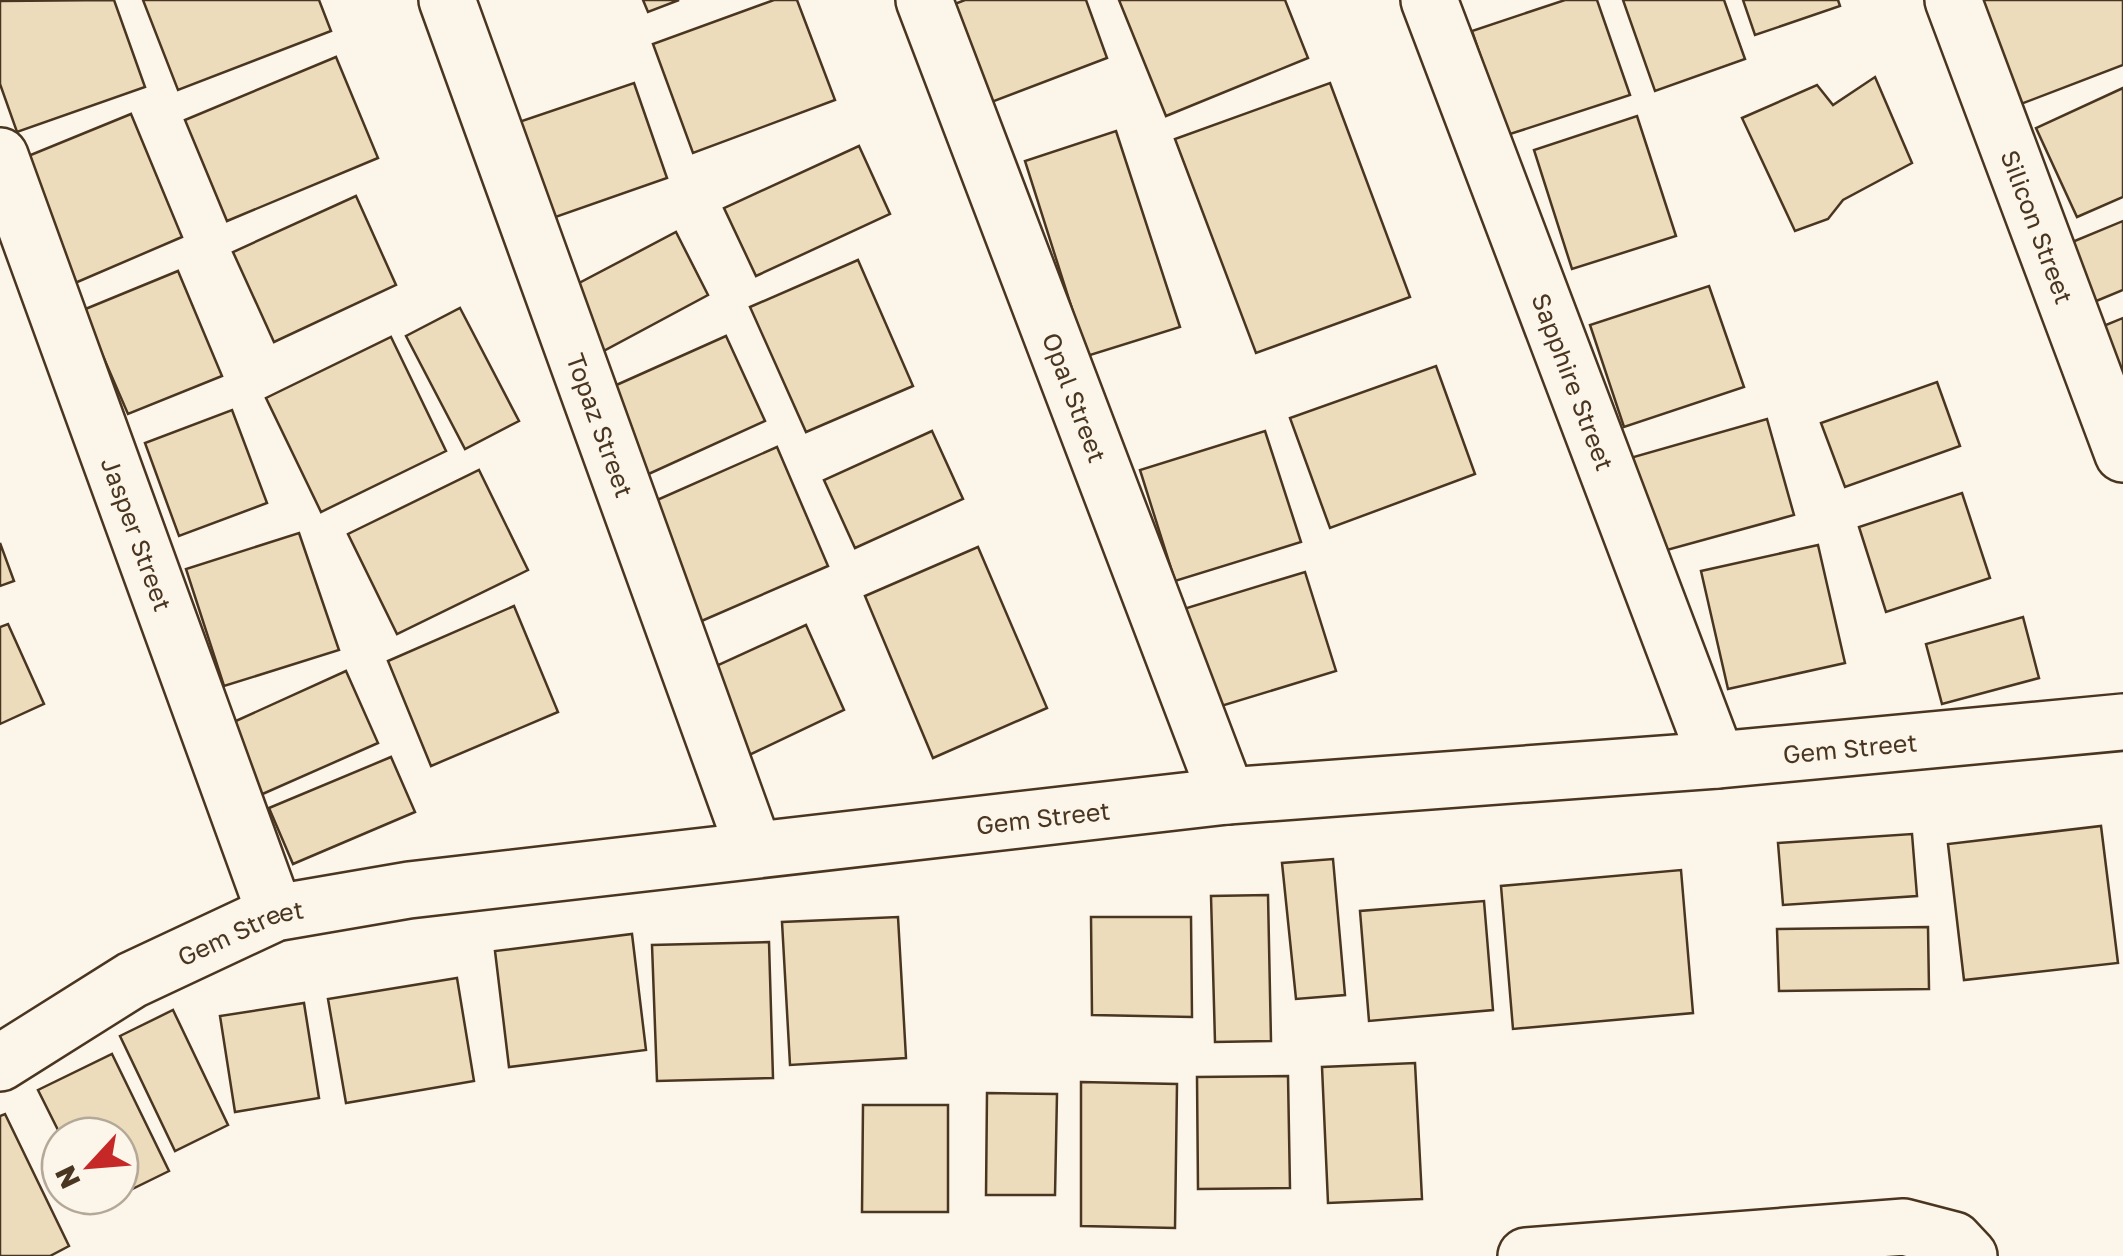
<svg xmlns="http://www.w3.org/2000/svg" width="2123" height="1256" viewBox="0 0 2123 1256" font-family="'Golos Text',sans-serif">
<rect width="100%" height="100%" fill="#fbf6e9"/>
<!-- building -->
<g fill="#ecdcbc" stroke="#4a3520" stroke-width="2.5">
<path d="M114 0 145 87 17 132 0 84V1Z"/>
<path d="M143 0H319L331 31 178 90Z"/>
<path d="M643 0H679L648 12Z"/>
<path d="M774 0H797L835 100 693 153 653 44Z"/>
<path d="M965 0H1086L1107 58 989 103 952 5Z"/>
<path d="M1119 0H1285L1308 58 1166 116Z"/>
<path d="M1565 0H1597L1630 95 1507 135 1472 31Z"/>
<path d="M1623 0H1724L1745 59 1655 91Z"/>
<path d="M1743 0H1838L1840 6 1755 35Z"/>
<path d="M1972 0H2123V65L2013 107Z"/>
<path d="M336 57 378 158 227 221 185 120Z"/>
<path d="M1875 77 1912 163 1843 200 1828 219 1795 231 1742 118 1817 85 1833 105Z"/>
<path d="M634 83 667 178 547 220 513 124Z"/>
<path d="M1330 83 1410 297 1256 353 1175 139Z"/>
<path d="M2123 88V197L2077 217 2036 128Z"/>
<path d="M131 114 182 237 68 286 16 161Z"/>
<path d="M1637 116 1676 236 1572 269 1534 150Z"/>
<path d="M1116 131 1180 327 1087 356 1025 161Z"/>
<path d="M859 146 890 214 756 276 724 208Z"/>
<path d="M356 196 396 285 274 342 233 252Z"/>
<path d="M2123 221V290L2089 304 2065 245Z"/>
<path d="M676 232 708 295 596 355 562 292Z"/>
<path d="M858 260 913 386 806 432 750 307Z"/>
<path d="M178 271 222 376 128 414 83 310Z"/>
<path d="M1709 286 1744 387 1624 427 1590 325Z"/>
<path d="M460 308 519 421 465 449 406 336Z"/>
<path d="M2123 318V378L2101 327Z"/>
<path d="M726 336 765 421 642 477 603 391Z"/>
<path d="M391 337 446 451 321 512 266 398Z"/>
<path d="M1436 366 1475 474 1330 528 1290 418Z"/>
<path d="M1937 382 1960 446 1845 487 1821 423Z"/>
<path d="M232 410 267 503 179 536 145 443Z"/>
<path d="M1767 419 1794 515 1656 553 1630 458Z"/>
<path d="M932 431 963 499 855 548 824 480Z"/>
<path d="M1265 431 1301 542 1175 581 1140 470Z"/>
<path d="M777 447 828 566 690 626 639 508Z"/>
<path d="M479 470 528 570 397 634 348 534Z"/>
<path d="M1962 493 1990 578 1886 612 1859 527Z"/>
<path d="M299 533 339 650 224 686 186 569Z"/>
<path d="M0 543 14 581 0 586Z"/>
<path d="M1818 545 1845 663 1728 689 1701 571Z"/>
<path d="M978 547 1047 708 933 758 865 596Z"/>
<path d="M1305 572 1336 671 1208 710 1177 611Z"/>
<path d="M514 606 558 712 431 766 388 661Z"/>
<path d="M2023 617 2039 678 1942 704 1926 644Z"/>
<path d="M8 624 44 704 0 724V627Z"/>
<path d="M806 625 844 710 745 757 705 671Z"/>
<path d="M346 671 378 743 258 796 227 725Z"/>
<path d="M391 757 415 812 293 864 269 808Z"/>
<path d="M2101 826 2118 963 1964 980 1948 844Z"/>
<path d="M1912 834 1917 896 1783 905 1778 843Z"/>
<path d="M1333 859 1345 995 1296 999 1282 863Z"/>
<path d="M1681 870 1693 1013 1513 1029 1501 886Z"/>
<path d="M1268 895 1271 1041 1215 1042 1211 896Z"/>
<path d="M1484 901 1493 1010 1369 1021 1360 911Z"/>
<path d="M898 917 906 1058 790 1065 782 922Z"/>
<path d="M1091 917H1191L1192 1017 1092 1015Z"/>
<path d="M1928 927 1929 989 1779 991 1777 929Z"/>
<path d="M632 934 646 1050 509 1067 495 951Z"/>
<path d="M769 942 773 1078 657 1081 652 945Z"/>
<path d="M457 978 474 1081 346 1103 328 999Z"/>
<path d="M304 1003 319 1098 235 1112 220 1016Z"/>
<path d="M173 1010 228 1125 175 1151 120 1036Z"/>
<path d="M112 1054 169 1171 120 1195V1136H61L38 1090Z"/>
<path d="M1415 1063 1422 1199 1328 1203 1322 1067Z"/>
<path d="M1288 1076 1290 1188 1198 1189 1197 1077Z"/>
<path d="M1081 1082 1177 1084 1175 1228 1081 1226Z"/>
<path d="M987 1093 1057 1094 1055 1195H986Z"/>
<path d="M863 1105H948V1212H862Z"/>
<path d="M5 1114 69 1246 50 1256H0V1116Z"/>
<path d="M90 1196H119L95 1207Z"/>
</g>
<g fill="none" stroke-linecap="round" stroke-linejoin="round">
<defs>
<g id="minor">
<path id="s1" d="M447 0 754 849"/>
<path id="s2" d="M924 0 1227 796"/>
<path id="s3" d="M1429 0 1717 760"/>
<path id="s4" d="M1953 0 2123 454"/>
<path id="s5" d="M0 156 275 913"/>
<path d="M1526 1256 1904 1227 1954 1240 1969 1256"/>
</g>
<g id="tertiary">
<path id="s6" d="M0 1063 132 980 275 913 409 890 1227 796 1717 760 2123 722"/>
</g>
</defs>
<!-- minor casing -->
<use href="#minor" stroke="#4a3520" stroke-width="60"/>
<!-- tertiary casing -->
<use href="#tertiary" stroke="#4a3520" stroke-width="60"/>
<!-- minor -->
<use href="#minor" stroke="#fbf6e9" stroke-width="55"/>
<!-- tertiary -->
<use href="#tertiary" stroke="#fbf6e9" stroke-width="55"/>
</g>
<g text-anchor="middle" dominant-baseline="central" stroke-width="8" stroke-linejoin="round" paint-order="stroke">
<!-- street labels -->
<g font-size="25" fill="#4a3520" stroke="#fbf6e9">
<text stroke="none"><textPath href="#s4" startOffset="242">Silicon Street</textPath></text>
<text stroke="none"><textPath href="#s3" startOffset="408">Sapphire Street</textPath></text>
<text stroke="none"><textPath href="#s2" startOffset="425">Opal Street</textPath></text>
<text stroke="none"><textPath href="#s1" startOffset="452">Topaz Street</textPath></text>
<text stroke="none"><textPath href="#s5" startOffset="402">Jasper Street</textPath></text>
<text stroke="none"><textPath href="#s6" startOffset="1898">Gem Street</textPath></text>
<text stroke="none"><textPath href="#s6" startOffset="1088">Gem Street</textPath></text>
<text stroke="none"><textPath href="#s6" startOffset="275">Gem Street</textPath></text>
</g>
</g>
<!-- north arrow -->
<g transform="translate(90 1166) rotate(244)"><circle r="48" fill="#fbf6e9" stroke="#b4a999" stroke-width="2.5"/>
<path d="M0-8L18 38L0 25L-18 38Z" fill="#c62828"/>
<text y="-15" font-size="28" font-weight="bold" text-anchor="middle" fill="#4a3520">N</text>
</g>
</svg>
